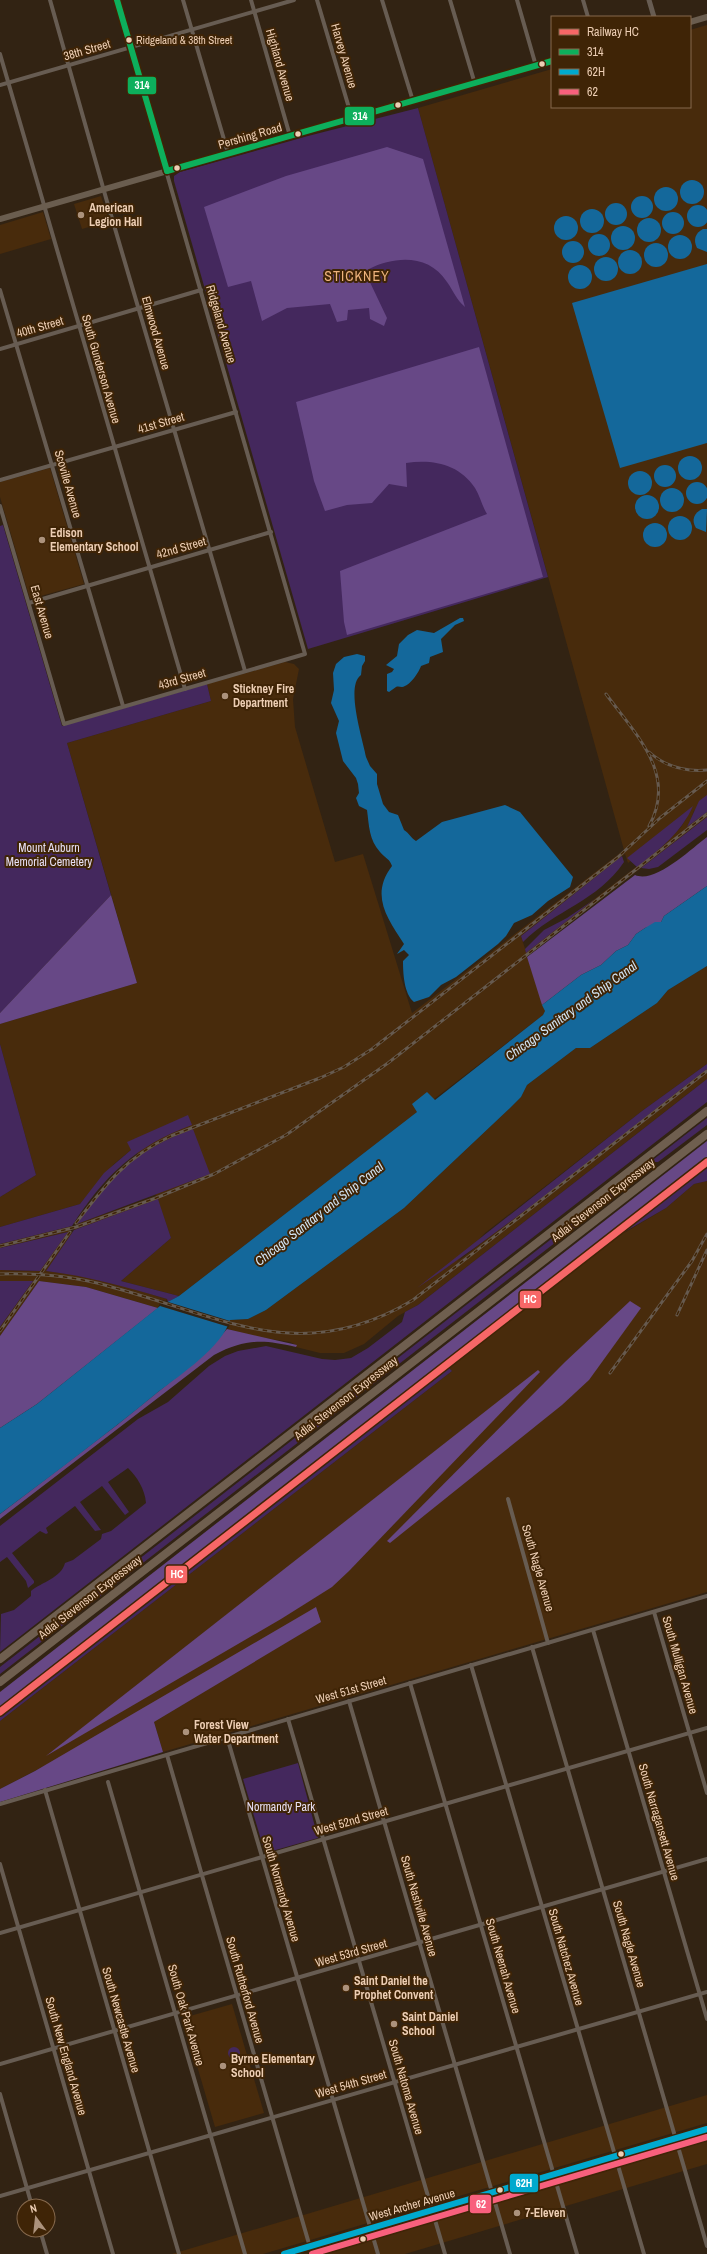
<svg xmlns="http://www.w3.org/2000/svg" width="707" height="2254" viewBox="0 0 707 2254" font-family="'Archivo Narrow',sans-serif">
<rect width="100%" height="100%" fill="#322313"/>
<!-- built -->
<g fill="#482b0c" fill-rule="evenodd">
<path d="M707 25V801L694 811 688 826 707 812V817L527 956 545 1011 543 1015 179 1296 121 1281 171 1238 158 1200 74 1230 77 1224 156 1196 137 1152 131 1150 114 1164 80 1204 0 1227V1197L36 1175 0 1044V1024L137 983 67 743 211 701 207 684 285 662 294 664 299 669 293 699 295 727 335 862 363 854 412 1013 624 850 418 108 552 69V107H690V30ZM687 817 681 827 663 846 526 952 521 936 625 854 628 863Z"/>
<path d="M101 196 109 221 82 229 74 204Z"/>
<path d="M43 212 51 239 0 254V225Z"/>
<path d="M50 468 84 584 30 599 0 497V482Z"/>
<path d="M707 966V1064L642 1111 485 1233 457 1262 707 1069V1079L418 1305 398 1316 364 1344 344 1353H320L296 1347V1345L290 1342 253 1336 228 1329 230 1320 248 1319 266 1310 404 1208 510 1108 521 1097 527 1085 576 1048H590L657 1003 668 990Z"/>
<path d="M707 1160V1168L624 1233 666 1208 694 1184 707 1181V1592L163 1752 154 1722 320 1622 0 1789V1721L452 1371 449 1368 0 1717V1709Z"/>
<path d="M72 1226 69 1231 72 1233 46 1271 78 1275 111 1282 167 1299 166 1301 161 1300 158 1308 86 1287 39 1281 0 1336V1327L33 1281H0V1270L40 1271 67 1232 0 1248V1244Z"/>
<path d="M232 2004 264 2113 215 2127 183 2018Z"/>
<path d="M707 2095V2123L263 2254H172Z"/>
<path d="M707 2134V2164L405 2254H303Z"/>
</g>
<!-- green -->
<g fill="#44285d">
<path d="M418 108 548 577 308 649 174 181V176L180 172 308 136Z"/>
<path d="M3 525 62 726 207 684 211 701 67 743 111 895 0 1013V526Z"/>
<path d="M707 795V812L687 827 699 801Z"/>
<path d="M693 806C681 833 660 849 637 867L627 858Z"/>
<path d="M707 817V830L658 867 649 869 641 868Z"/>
<path d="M622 856 624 862C598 901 555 910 523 942L521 936Z"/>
<path d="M595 899 526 953 525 949 544 930 567 918Z"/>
<path d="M0 1044 36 1175 0 1197Z"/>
<path d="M707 1064V1069C611 1143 517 1221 417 1288L642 1111Z"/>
<path d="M707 1079V1102L0 1652 1 1614 14 1610 31 1596V1591C42 1582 61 1578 65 1563L73 1560 101 1539 102 1534 111 1531 146 1503C145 1489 137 1477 128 1468L108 1482 129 1512 125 1515 102 1486 80 1502 101 1530 95 1531 75 1506 46 1528 48 1533 46 1534 40 1531 12 1553 34 1581V1583L28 1588 26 1581 7 1557 0 1562V1526L138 1419 168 1402 209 1366 225 1356 238 1351 266 1346 322 1359 335 1360 351 1358 368 1348 402 1322 405 1312 418 1305Z"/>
<path d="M188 1115 192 1125C135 1146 104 1176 72 1226L0 1244V1227L80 1204 104 1173 131 1150 127 1142Z"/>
<path d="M707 1118V1125L658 1162H654V1159Z"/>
<path d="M193 1129 210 1174 77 1224C111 1175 136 1150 193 1129Z"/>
<path d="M648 1164 651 1165 650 1169 0 1674V1667Z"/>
<path d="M707 1168V1181L694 1184 666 1208 621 1234Z"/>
<path d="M158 1199 171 1238 121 1281 179 1296 168 1302 167 1299C126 1287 88 1276 46 1271L74 1230Z"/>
<path d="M68 1232 40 1271 0 1270V1248Z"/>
<path d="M0 1281H33L0 1327Z"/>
<path d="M449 1368 452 1371 0 1721V1717Z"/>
<path d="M298 1763 318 1838 265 1853 243 1779Z"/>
<circle cx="234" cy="2053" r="6"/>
</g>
<!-- forest -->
<g fill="#674886">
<path d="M387 147 423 159 465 307C456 299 454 292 447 282 429 254 395 256 369 269L367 276 387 318 384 326 370 319 369 308 348 310 347 320 337 322 330 304 287 308 262 321 251 281 228 287 204 207 286 176Z"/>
<path d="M479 347 543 577 347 635 344 622 340 571 487 514C482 506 480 496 475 488 459 464 433 459 406 463L407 487 389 484 372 503 347 505 325 511 314 481 296 402Z"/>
<path d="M707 837V886L664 916 661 922 645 928 636 934 628 945 616 951 601 965 581 975 542 1005 527 957 635 875C655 884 691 849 707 837Z"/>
<path d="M111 895 137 983 0 1024V1013Z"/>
<path d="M707 1141V1160L0 1709V1692Z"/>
<path d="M39 1281 86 1287 158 1308 37 1404 0 1428V1336Z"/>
<path d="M630 1301 641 1308 589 1380 562 1405 390 1543 387 1541 565 1362Z"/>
<path d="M227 1329 297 1345 296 1347C262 1339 245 1339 214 1355L0 1519V1514L117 1425 174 1379 205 1353Z"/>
<path d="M538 1370 540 1372 349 1571 332 1587 281 1619 46 1756Z"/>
<path d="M316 1607 321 1622 154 1722 163 1752 0 1802V1789L35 1771Z"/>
</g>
<!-- water -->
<g fill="#14689b">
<circle cx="692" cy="192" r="12"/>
<circle cx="666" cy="199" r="12"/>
<circle cx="642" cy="207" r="11"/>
<circle cx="616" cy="214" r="11"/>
<circle cx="698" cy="216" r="11"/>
<circle cx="592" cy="221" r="12"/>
<circle cx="673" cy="223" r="11"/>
<circle cx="566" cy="228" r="12"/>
<circle cx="649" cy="230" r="12"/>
<circle cx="623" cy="238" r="12"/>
<path d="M703 229H707V252L697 248C693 240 695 233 703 229Z"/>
<circle cx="599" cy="245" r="11"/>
<circle cx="680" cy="247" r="12"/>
<circle cx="573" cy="252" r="11"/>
<circle cx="656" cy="255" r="12"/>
<circle cx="630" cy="262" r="12"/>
<circle cx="606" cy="269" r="12"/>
<path d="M707 264V443L620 468 572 303Z"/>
<circle cx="580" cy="277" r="12"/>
<circle cx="690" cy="468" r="12"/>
<circle cx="665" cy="476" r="11"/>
<circle cx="640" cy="483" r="12"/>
<circle cx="697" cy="493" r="11"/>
<circle cx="672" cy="500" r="12"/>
<circle cx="647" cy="507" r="12"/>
<path d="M702 509H707L706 532 696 528C691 520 694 513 702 509Z"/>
<circle cx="680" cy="528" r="12"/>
<circle cx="655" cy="535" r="12"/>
<path d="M460 618H463L464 621 455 625 441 639 443 652 430 657 429 663 421 666C419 672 410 686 402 687 400 687 398 686 396 687L389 692 387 691V674L392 672 394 669 386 665 397 656 399 644 408 635 417 630 434 633Z"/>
<path d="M357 654 365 656V661L362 666 361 675C345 686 363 740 366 757L370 766 377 774V784L383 804 389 812 398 815 404 830C409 833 411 838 416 841L442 822 505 805 520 812 573 877 570 887 548 901 532 915 514 923 506 936 498 944 456 977 441 985 429 997 414 1002C404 994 403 973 403 961L409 955 404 950 397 954 404 944C387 918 370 895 392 866 390 859 385 858 380 852 369 840 369 825 367 810L359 806 356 798 359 793 358 784 356 778 343 761 336 733 339 721 331 703 334 690 333 673 336 664 344 657Z"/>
<path d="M707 886V966L668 990 657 1003 590 1048H576L527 1085 521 1097 510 1108 404 1208 266 1310 248 1319 230 1320C222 1347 180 1375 158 1392 107 1434 53 1474 0 1514V1428L37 1404 160 1306 179 1296 417 1112 412 1104 427 1092 435 1100 543 1015 545 1011 542 1005 581 975 601 965 616 951 628 945 636 934 645 928 655 922H661L664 916Z"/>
</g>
<!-- pier -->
<path fill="#322313" d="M165 1301 230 1321 229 1327 160 1306Z"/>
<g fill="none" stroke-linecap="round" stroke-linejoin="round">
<!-- minor -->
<g stroke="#675c52" stroke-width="4">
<path d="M50 0 106 198 245 671"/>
<path d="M183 0 228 153"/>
<path d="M251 0 290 136"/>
<path d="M317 0 352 118"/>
<path d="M382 0 413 101"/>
<path d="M450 0 475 84"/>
<path d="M517 0 536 66"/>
<path d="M583 0 588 17"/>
<path d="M0 54 185 689"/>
<path d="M0 85 294 0"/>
<path d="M0 290 123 706"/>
<path d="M0 349 201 290"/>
<path d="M0 480 236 412"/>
<path d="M0 506 64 724 305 654 117 0"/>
<path d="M29 603 271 532"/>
<path d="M508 1499 548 1643"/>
<path d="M654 1612 707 1793"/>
<path d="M593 1630 707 2019"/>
<path d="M532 1647 707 2246"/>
<path d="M471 1665 644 2254"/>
<path d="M410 1683 577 2254"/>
<path d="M349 1701 510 2254"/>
<path d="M288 1719 445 2254"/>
<path d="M227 1737 378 2254"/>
<path d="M167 1755 312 2254"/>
<path d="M108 1782 245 2254"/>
<path d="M45 1790 179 2254"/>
<path d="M0 1804 707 1596"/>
<path d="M0 1864 113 2254"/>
<path d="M0 1933 707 1728"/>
<path d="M0 2064 707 1859"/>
<path d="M0 2094 32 2206"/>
<path d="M0 2196 707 1992"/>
<path d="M40 2230 47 2254"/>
</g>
<!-- tertiary -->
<path stroke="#675c52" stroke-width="5" d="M649 0 654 17"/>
<!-- secondary -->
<g stroke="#6a5d4f" stroke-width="6">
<path d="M690 22 707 17"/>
<path d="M0 219 552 61"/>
<path d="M284 2254 707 2129"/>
</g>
<!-- motorway -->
<g stroke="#6f5f4f" stroke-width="8">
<path d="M0 1659 707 1111"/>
<path d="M0 1682 707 1134"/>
</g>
<defs>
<g id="rail">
<path d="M606 694C635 734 678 774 649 826"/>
<path d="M649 752C666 767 685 772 707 770"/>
<path d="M76 1223C105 1185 126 1157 171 1136L320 1078 344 1067 372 1049 617 858 660 818 707 781"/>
<path d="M0 1246 76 1227 156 1198 214 1174 286 1135 388 1063 707 814"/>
<path d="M0 1274C37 1273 73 1276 108 1286 221 1316 300 1368 413 1300L707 1071"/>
<path d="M677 1315 707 1250"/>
<path d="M0 1331 70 1232"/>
<path d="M610 1373 692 1261 707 1234"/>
</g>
</defs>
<!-- rail casing -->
<use href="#rail" stroke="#665a4f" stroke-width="3"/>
<!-- rail -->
<use href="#rail" stroke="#3f2406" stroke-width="1.5" stroke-dasharray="4.5" stroke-linecap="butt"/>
<defs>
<g id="bus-1">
<path d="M117 0 167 171"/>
<path d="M167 171 552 61"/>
</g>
<path id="bus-2" d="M284 2254 707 2129"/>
<path id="bus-3" d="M312 2254 707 2137"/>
</defs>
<!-- bus-1 casing -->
<use href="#bus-1" stroke="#3f2406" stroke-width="9"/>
<!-- bus-2 casing -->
<use href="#bus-2" stroke="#3f2406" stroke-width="9"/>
<!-- bus-3 casing -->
<use href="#bus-3" stroke="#3f2406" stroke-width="9"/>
<!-- bus-1 -->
<use href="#bus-1" stroke="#0daf5c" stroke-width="6"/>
<!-- bus-2 -->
<use href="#bus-2" stroke="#00a9ce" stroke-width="6"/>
<!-- bus-3 -->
<use href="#bus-3" stroke="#f8607d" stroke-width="6"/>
<defs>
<path id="rail-1" d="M0 1712 707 1162"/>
</defs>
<!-- rail-1 casing -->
<use href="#rail-1" stroke="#3f2406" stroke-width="10"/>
<!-- rail-1 -->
<use href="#rail-1" stroke="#f76767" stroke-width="7"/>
</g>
<!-- markers -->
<g fill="#edceb4" stroke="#3f2406" stroke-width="1.5">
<circle cx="129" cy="40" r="3.5"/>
<circle cx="542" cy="64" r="3.5"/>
<circle cx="398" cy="105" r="3.5"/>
<circle cx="298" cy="134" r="3.5"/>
<circle cx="177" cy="168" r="3.5"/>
<circle cx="621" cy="2154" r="3.5"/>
<circle cx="500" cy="2190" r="3.5"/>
<circle cx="363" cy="2239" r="3.5"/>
</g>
<g fill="#ac927c" stroke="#3f2406" stroke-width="1.5">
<circle cx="81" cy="215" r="4"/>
<circle cx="42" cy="540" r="4"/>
<circle cx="225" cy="696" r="4"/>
<circle cx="186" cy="1732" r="4"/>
<circle cx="346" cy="1988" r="4"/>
<circle cx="394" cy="2024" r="4"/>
<circle cx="223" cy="2066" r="4"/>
<circle cx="517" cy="2213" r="4"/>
</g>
<g text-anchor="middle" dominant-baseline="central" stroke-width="4" stroke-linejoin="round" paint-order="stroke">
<!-- bus labels -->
<g font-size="11" fill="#edceb4" stroke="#3f2406" text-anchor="start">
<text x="136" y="40">Ridgeland &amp; 38th Street</text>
</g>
<!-- street labels -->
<g font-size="12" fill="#edceb4" stroke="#3f2406">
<text transform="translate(87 50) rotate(-16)">38th Street</text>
<text transform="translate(344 56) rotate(74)">Harvey Avenue</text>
<text transform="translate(280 65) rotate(74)">Highland Avenue</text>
<text transform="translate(250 136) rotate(-16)">Pershing Road</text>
<text transform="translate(221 324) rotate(74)">Ridgeland Avenue</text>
<text transform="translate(40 327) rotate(-16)">40th Street</text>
<text transform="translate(156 333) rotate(74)">Elmwood Avenue</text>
<text transform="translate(101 369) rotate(74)">South Gunderson Avenue</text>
<text transform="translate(161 423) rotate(-16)">41st Street</text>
<text transform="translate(68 484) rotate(74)">Scoville Avenue</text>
<text transform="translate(181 548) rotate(-16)">42nd Street</text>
<text transform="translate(42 612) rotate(74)">East Avenue</text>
<text transform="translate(182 679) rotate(-16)">43rd Street</text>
<text transform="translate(603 1200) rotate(-38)">Adlai Stevenson Expressway</text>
<text transform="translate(346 1398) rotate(-38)">Adlai Stevenson Expressway</text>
<text transform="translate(538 1568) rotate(74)">South Nagle Avenue</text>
<text transform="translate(90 1597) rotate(-38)">Adlai Stevenson Expressway</text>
<text transform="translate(680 1665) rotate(74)">South Mulligan Avenue</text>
<text transform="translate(351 1690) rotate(-16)">West 51st Street</text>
<text transform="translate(351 1821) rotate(-16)">West 52nd Street</text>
<text transform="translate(659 1822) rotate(74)">South Narragansett Avenue</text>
<text transform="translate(281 1889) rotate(74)">South Normandy Avenue</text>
<text transform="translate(419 1906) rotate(74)">South Nashville Avenue</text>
<text transform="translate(629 1944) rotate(74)">South Nagle Avenue</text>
<text transform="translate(351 1953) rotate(-16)">West 53rd Street</text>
<text transform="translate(566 1957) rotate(74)">South Natchez Avenue</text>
<text transform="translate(503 1966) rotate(74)">South Neenah Avenue</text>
<text transform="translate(245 1990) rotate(74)">South Rutherford Avenue</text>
<text transform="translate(186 2015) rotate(74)">South Oak Park Avenue</text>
<text transform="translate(121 2020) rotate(74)">South Newcastle Avenue</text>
<text transform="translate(66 2056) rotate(74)">South New England Avenue</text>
<text transform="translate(351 2084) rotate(-16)">West 54th Street</text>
<text transform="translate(406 2087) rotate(74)">South Natoma Avenue</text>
<text transform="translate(412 2205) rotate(-16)">West Archer Avenue</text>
</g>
<!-- poi labels -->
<g font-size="12" font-weight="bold" fill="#edceb4" stroke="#3f2406" text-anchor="start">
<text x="89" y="208">American<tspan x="89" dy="14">Legion Hall</tspan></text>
<text x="50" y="533">Edison<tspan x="50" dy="14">Elementary School</tspan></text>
<text x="233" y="689">Stickney Fire<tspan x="233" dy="14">Department</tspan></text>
<text x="194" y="1725">Forest View<tspan x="194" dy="14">Water Department</tspan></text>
<text x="354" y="1981">Saint Daniel the<tspan x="354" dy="14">Prophet Convent</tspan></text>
<text x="402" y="2017">Saint Daniel<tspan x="402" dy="14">School</tspan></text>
<text x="231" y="2059">Byrne Elementary<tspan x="231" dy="14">School</tspan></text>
<text x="525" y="2213">7-Eleven</text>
</g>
<!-- park labels -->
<g font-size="12" fill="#e8e0f5" stroke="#3f2406">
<text x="49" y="848">Mount Auburn<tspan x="49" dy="14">Memorial Cemetery</tspan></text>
<text x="281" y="1807">Normandy Park</text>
</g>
<!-- water labels -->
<g font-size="13" font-style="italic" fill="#d4e7f7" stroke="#3f2406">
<text transform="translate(571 1011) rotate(-36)">Chicago Sanitary and Ship Canal</text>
<text transform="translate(319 1214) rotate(-38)">Chicago Sanitary and Ship Canal</text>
</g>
<!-- quarter labels -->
<g font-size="14" letter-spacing="1" fill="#eeb37d" stroke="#3f2406">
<text x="357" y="276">STICKNEY</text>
</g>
</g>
<g stroke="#3f2406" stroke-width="1.5">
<rect x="127" y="76" width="30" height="19" rx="4" fill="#0daf5c"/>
<rect x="344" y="106" width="31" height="20" rx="4" fill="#0daf5c"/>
<rect x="519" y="1290" width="23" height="19" rx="4" fill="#f76767"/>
<rect x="165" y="1565" width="23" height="19" rx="4" fill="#f76767"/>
<rect x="509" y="2173" width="30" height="20" rx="4" fill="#00a9ce"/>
<rect x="469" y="2194" width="23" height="20" rx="4" fill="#f8607d"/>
</g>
<g font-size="11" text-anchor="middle" font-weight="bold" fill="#fff">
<text x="142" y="89">314</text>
<text x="360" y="120">314</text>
<text x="530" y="1303">HC</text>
<text x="177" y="1578">HC</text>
<text x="524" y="2187">62H</text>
<text x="481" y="2208">62</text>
</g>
<!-- legend -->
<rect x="551" y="16" width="140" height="92" fill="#3f2406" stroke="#85684c"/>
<rect x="559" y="29" width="20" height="6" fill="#f76767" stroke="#85684c"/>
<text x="587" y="36" font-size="12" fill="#edceb4">Railway HC</text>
<rect x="559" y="49" width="20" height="6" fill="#0daf5c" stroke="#85684c"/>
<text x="587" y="56" font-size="12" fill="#edceb4">314</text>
<rect x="559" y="69" width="20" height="6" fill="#00a9ce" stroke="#85684c"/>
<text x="587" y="76" font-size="12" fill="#edceb4">62H</text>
<rect x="559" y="89" width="20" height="6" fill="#f8607d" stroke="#85684c"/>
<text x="587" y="96" font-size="12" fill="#edceb4">62</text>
<!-- north arrow -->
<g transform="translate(36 2218) rotate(345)"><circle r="19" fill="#3f2406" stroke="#85684c"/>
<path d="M0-3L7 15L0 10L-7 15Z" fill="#ac927c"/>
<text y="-6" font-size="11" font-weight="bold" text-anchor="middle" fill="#edceb4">N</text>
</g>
</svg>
